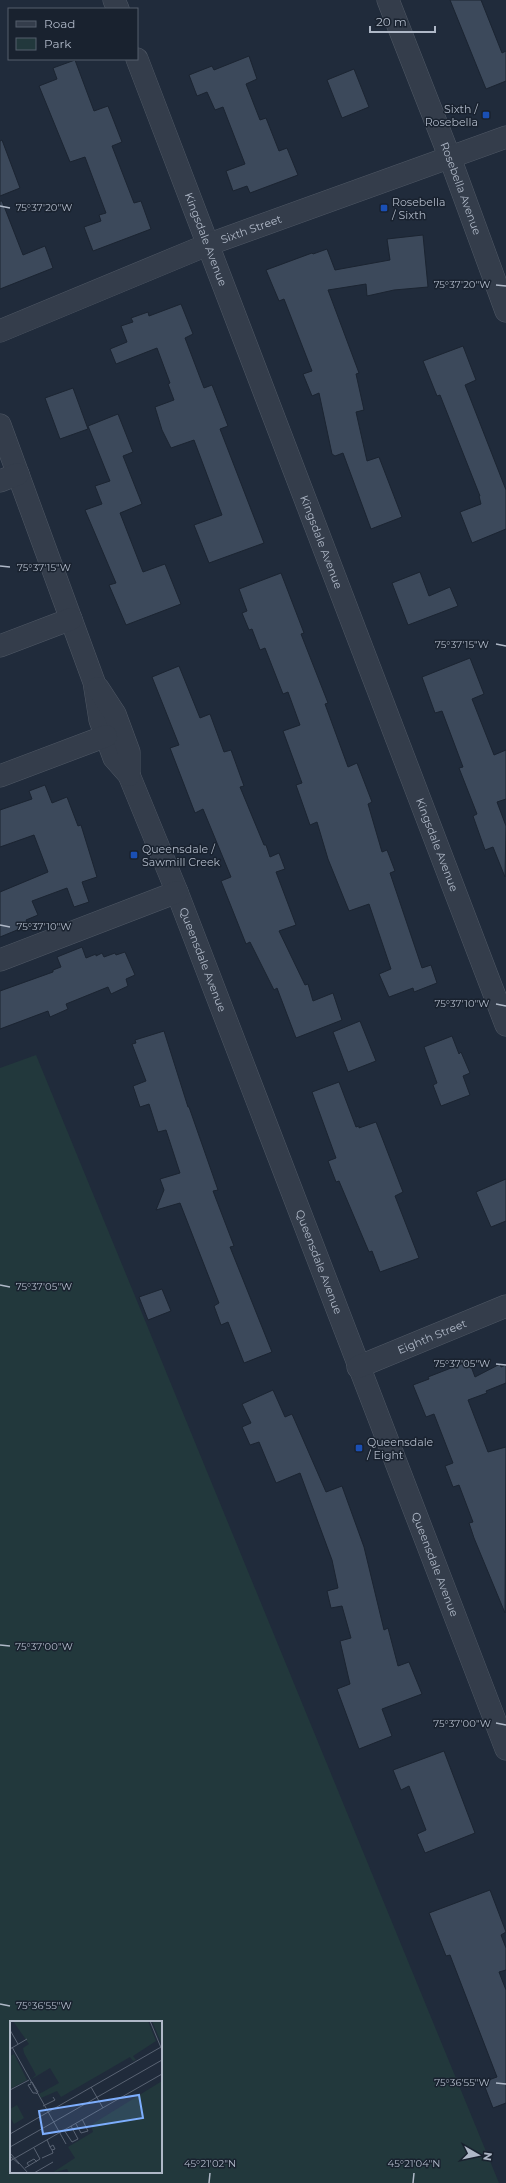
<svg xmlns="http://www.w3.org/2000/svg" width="506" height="2183" viewBox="0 0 506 2183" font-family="Montserrat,sans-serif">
<rect width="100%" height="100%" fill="#202b3b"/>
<!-- green -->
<path fill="#22383c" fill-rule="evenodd" d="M36 1055 499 2183H0V1068ZM11 2022H161V2172H11Z"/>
<!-- building -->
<g fill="#3c495b" stroke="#1b2431">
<path d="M450 0H481L502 53 506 51V81L486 89Z"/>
<path d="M249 56 257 79 246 84 260 120 266 118 279 151 287 148 298 175 250 193 247 186 233 191 226 171 245 164 223 107 215 110 207 92 197 96 189 75 212 66 214 70Z"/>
<path d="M75 60 94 111 108 106 122 142 112 146 134 203 141 201 151 229 93 251 84 227 101 221 99 215 106 213 85 157 70 162 39 86 57 79 53 68Z"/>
<path d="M354 69 369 107 342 118 327 80Z"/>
<path d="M2 140 20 188 0 196V141Z"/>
<path d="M0 201H2L23 255 45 246 53 268 0 289Z"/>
<path d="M423 235 428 287 394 290 367 296 366 284 328 290 359 373 356 374 364 410 356 412 367 461 379 457 402 517 371 529 343 453 335 456 332 454 319 393 312 396 303 374 312 371 284 299 279 301 266 270 312 253 313 254 327 249 335 270 390 260 387 239Z"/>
<path d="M181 304 193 334 185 338 204 388 212 385 228 426 220 429 264 543 209 563 194 525 222 515 194 440 171 448 162 430 155 407 174 400 168 384 170 383 157 348 116 364 110 349 127 342 121 326 133 322 131 318 148 312 149 316Z"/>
<path d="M463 346 476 380 465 385 506 490V529L472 543 460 512 481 504 479 496H480L440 395 437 396 423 361Z"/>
<path d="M73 388 88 429 60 439 45 398Z"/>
<path d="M118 414 133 452 123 456 142 504 120 513 143 572 165 564 181 604 126 625 109 585 116 583 85 510 102 504 95 486 110 481 88 426Z"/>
<path d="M420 572 429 596 450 587 458 606 408 625 392 583Z"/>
<path d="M281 573 304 633 301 634 328 703 325 704 348 767 357 763 372 802 368 804 382 852 387 850 395 871 390 873 422 968 431 965 437 983 414 992 413 988 389 997 379 974 391 969 369 904 349 911 328 859 317 822 310 825 296 785 302 783 283 731 300 725 288 692 283 694 265 648 260 650 252 629 249 630 242 613 247 611 239 589Z"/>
<path d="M470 658 484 694 472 699 494 755 506 750V799L497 802 506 826 505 877 493 847 485 850 473 816 477 814 459 768 463 767 442 711 435 713 422 677Z"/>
<path d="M179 666 200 718 210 714 224 752 231 750 244 786 240 787 264 845H266L270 857 279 853 285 869 276 872 296 925 279 931 305 985 308 984 313 1001 333 993 342 1020 296 1038 277 988 274 990 250 942 246 944 221 881 231 877 203 809 195 813 170 748 179 745 152 677Z"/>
<path d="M45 785 52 803 67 797 78 826 81 825 97 877 82 882 89 902 74 907 67 888 32 901 38 915 26 920 27 923 21 925 22 928 0 937V892L48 872 34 835 0 847V810L32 799 29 791Z"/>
<path d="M82 947 86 958 96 954V956L102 953 104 957 115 953 116 955 125 952 135 975 126 979 128 986 111 994 108 987 66 1004 68 1009 50 1017 48 1011 0 1029V991L53 972V970L61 967 57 957Z"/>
<path d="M360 1021 376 1061 348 1072 333 1032Z"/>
<path d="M164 1031 188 1107H189L218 1190 213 1191 234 1246 230 1247 272 1352 244 1363 228 1322 221 1325 214 1306 219 1303 180 1203 156 1210 164 1190 160 1179 180 1173 166 1130 158 1132 149 1104 140 1107 133 1086 146 1081 132 1044 136 1043 135 1040Z"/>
<path d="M452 1036 459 1054 461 1052 470 1073 463 1076 470 1095 441 1106 433 1085 437 1083 424 1047Z"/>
<path d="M339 1082 356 1127 359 1126V1128L376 1122 403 1192 395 1196 419 1258 380 1272 372 1251 369 1252 339 1181 336 1182 328 1161 336 1158 312 1092Z"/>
<path d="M506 1179V1221L491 1227 476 1192Z"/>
<path d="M162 1289 171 1311 148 1320 139 1297Z"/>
<path d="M469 1361 475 1377 500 1364 501 1367 506 1365V1383L486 1391 487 1393 468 1400 488 1452 506 1447 505 1613 474 1538 469 1523 473 1522 459 1485 453 1487 445 1466 453 1463 434 1414 426 1417 413 1385 429 1379 428 1377Z"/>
<path d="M273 1390 285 1417 292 1414 326 1492 342 1486 364 1547 384 1630 388 1628 398 1666 409 1662 422 1694 382 1709 392 1736 359 1749 337 1689 350 1684 340 1641 351 1638 342 1606 331 1608 327 1591 338 1588 332 1560 300 1473 276 1483 259 1442 250 1445 242 1427 251 1423 242 1404Z"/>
<path d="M444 1751 475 1833 425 1853 417 1834 426 1830 409 1786 401 1790 393 1770Z"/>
<path d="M490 1890 506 1932 501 1935 506 1948V1970L499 1972 506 1990V2103L493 2108 483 2082 497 2077 450 1955 446 1956 429 1913Z"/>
</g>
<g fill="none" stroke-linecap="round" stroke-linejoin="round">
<defs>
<g id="minor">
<path d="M114 0 118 9"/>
<path id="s1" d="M388 0 450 158 506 311"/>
<path id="s2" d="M137 59 506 1025"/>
<path id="s3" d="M0 331 207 245 506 137"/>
<path id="s4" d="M0 425 94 682 100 720 114 758 129 775 177 892 506 1749"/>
<path d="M0 481 18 474"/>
<path d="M0 646 71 619"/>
<path d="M98 688 115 714 129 752V775"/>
<path d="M0 776 106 736"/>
<path d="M0 960 177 892"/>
<path id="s5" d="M358 1367 506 1306"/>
</g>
</defs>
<!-- minor casing -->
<use href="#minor" stroke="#4f5865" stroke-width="23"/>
<!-- minor -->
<use href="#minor" stroke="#343d4b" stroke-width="22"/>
</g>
<!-- ticks -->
<path fill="none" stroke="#afb8c7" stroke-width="1.5" d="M0 206 10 208M496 285 506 286M0 566 10 567M496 644 506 646M0 925 10 927M496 1004 506 1006M0 1285 10 1287M496 1364 506 1365M0 1645 10 1646M496 1723 506 1725M0 2004 10 2006M496 2083 506 2084M209 2183 210 2173M413 2183 414 2173"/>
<!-- markers -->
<g fill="#1a4fb4" stroke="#19222f" stroke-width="1.5">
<rect x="482" y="111" width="8" height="8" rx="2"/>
<rect x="380" y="204" width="8" height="8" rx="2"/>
<rect x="130" y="851" width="8" height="8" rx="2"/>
<rect x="355" y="1444" width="8" height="8" rx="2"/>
</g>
<g text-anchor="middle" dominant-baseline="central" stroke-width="3" stroke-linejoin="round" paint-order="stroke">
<!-- poi labels -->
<g font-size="11" fill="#afb8c7" stroke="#19222f" text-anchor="start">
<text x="478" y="109" text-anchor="end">Sixth /<tspan x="478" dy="13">Rosebella</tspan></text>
<text x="392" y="202">Rosebella<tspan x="392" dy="13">/ Sixth</tspan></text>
<text x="142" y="849">Queensdale /<tspan x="142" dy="13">Sawmill Creek</tspan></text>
<text x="367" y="1442">Queensdale<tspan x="367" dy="13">/ Eight</tspan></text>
</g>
<!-- street labels -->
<g font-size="11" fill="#afb8c7" stroke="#19222f">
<text stroke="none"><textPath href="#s1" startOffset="202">Rosebella Avenue</textPath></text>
<text stroke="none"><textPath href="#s3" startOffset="271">Sixth Street</textPath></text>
<text stroke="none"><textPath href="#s2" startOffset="193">Kingsdale Avenue</textPath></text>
<text stroke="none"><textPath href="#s2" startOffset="517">Kingsdale Avenue</textPath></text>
<text stroke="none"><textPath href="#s2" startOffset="841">Kingsdale Avenue</textPath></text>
<text stroke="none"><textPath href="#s4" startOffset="574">Queensdale Avenue</textPath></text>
<text stroke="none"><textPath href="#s4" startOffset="898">Queensdale Avenue</textPath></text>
<text stroke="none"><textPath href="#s5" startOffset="80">Eighth Street</textPath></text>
<text stroke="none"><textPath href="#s4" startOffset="1222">Queensdale Avenue</textPath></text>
</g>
</g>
<!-- overview -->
<g transform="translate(10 2021)">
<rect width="152" height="152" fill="#202b3b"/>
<path d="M3 0H138L146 20 123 35 126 39 123 40 120 36 51 76 47 70 31 77 29 73 49 62 40 47 20 59 26 54 14 32 13 27 19 23ZM142 0H152V24L150 19ZM4 33 17 59 0 68V35ZM152 60V152H59L57 148 42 152 65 137 58 126 83 111 81 104ZM7 84 14 97 9 100 11 105 9 100 4 103 0 96V88Z" fill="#22383c"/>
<path fill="none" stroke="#596373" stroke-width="1" d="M140 0 152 29M0 9 8 23M2 26 56 123M0 28 17 18M20 62 22 61 28 71 26 73M21 63 18 64 23 72H26M81 66 93 87M0 69 19 59M33 85 45 79 43 76M66 103 71 112 78 110 72 98M54 109 62 121 68 118 61 105M0 113 151 26M37 119 38 121 40 126 42 129 45 128 43 124 40 126M0 126 152 39M0 132 18 152M0 135 9 143M32 137 43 132 42 129M0 140 152 53M19 145 17 142 24 138 27 141M15 147 30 138 24 127M24 152 43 141"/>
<path fill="#7daefd" fill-opacity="0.15" stroke="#7daefd" stroke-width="2" d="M129 74 133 97 33 113 29 90Z"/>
<rect width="152" height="152" fill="none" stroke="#afb8c7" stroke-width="2"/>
</g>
<g font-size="10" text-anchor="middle" fill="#afb8c7" stroke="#19222f" stroke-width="3" stroke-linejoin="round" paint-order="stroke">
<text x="44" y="211">75°37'20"W</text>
<text x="462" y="288">75°37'20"W</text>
<text x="44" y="571">75°37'15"W</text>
<text x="462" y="648">75°37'15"W</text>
<text x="44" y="930">75°37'10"W</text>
<text x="462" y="1007">75°37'10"W</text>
<text x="44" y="1290">75°37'05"W</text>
<text x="462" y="1367">75°37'05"W</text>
<text x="44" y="1650">75°37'00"W</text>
<text x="462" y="1727">75°37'00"W</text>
<text x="44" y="2009">75°36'55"W</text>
<text x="462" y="2086">75°36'55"W</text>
<text x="210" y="2167">45°21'02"N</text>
<text x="414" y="2167">45°21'04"N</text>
</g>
<!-- legend -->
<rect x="8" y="8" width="130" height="52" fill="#19222f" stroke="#555e6c"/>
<rect x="16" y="21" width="20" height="6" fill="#343d4b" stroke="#555e6c"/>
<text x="44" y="28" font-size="12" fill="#afb8c7">Road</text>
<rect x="16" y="38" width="20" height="12" fill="#22383c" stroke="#555e6c"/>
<text x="44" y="48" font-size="12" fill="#afb8c7">Park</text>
<!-- north arrow -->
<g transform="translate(478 2155) rotate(99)" stroke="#19222f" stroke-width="3" paint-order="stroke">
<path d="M0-3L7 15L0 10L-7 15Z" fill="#afb8c7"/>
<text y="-6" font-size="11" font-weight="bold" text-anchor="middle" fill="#afb8c7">N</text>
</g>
<!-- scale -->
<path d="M370 26v6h65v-6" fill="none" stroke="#afb8c7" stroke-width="2"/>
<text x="376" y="26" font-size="12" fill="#afb8c7" stroke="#19222f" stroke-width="3" paint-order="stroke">20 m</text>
</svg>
